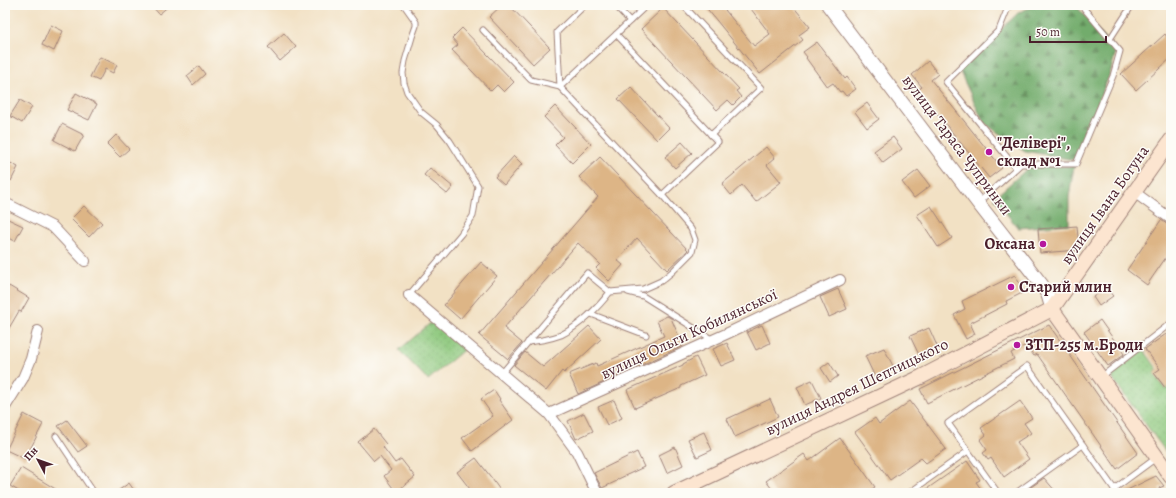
<svg xmlns="http://www.w3.org/2000/svg" width="1176" height="498" viewBox="0 0 1176 498" font-family="Alegreya,serif">
<defs>
<pattern id="grass-dots" width="8" height="8" patternUnits="userSpaceOnUse"><rect width="8" height="8" fill="#8dc87d"/><path d="M2 2h.1M6 6h.1" fill="none" stroke="#7bab6c" stroke-width="1.8" stroke-linecap="round"/></pattern>
<pattern id="forest-firs" width="22" height="20" patternUnits="userSpaceOnUse"><rect width="22" height="20" fill="#72ac6c"/><path d="M5 1l3.5 6h-7zM16 11l3.5 6h-7z" fill="#608b59"/></pattern>
</defs>
<rect width="100%" height="100%" fill="#fdfcf7"/>
<filter id="ink" filterUnits="userSpaceOnUse"><feTurbulence type="fractalNoise" baseFrequency=".025" numOctaves="2"/><feDisplacementMap in="SourceGraphic" scale="8" xChannelSelector="R" yChannelSelector="G"/><feConvolveMatrix kernelMatrix="1 2 1 2 8 2 1 2 1" color-interpolation-filters="sRGB"/></filter>
<filter id="wash" filterUnits="userSpaceOnUse"><feTurbulence type="fractalNoise" baseFrequency=".012" numOctaves="4" result="noise"/><feDisplacementMap in="SourceGraphic" scale="16" xChannelSelector="R" yChannelSelector="G"/><feGaussianBlur stdDeviation="0.9" result="paint"/><feColorMatrix in="noise" values="0 0 0 0 0 0 0 0 0 0 0 0 0 0 0 0 0 1.4 0 .05"/><feComposite in="paint" operator="in"/></filter>
<g filter="url(#wash)">
<rect width="100%" height="100%" fill="#f2e1c4"/>
<!-- grass -->
<g fill="url(#grass-dots)" stroke="#6c7454">
<path d="M434 320 467 347 428 380 399 350Z"/>
<path d="M1144 350 1158 370 1154 373 1165 389 1170 386 1171 388V459L1110 375Z"/>
</g>
<!-- forest -->
<g fill="url(#forest-firs)" stroke="#5e664c">
<path d="M1037 5H1070L1079 9 1116 51 1110 74 1074 160 1025 151 984 123 959 70 1019 12Z"/>
<path d="M1074 166 1069 197V224L1018 228 994 198 1029 167Z"/>
</g>
<g id="blocks">
<!-- building -->
<g fill="#ddb586">
<path d="M151 5H170L159 14Z"/>
<path d="M502 5H509L550 48 533 64 489 17Z"/>
<path d="M704 5H721L754 46 770 34 748 5H792L810 27 799 35 803 40 760 74Z"/>
<path d="M663 8 739 89 736 91 741 97 733 105 728 100 717 110 641 29Z"/>
<path d="M51 25 63 31 54 51 42 45Z"/>
<path d="M462 28 514 82 504 92 497 85 491 91 452 50 458 45 452 38Z"/>
<path d="M284 33 296 47 280 61 268 47Z"/>
<path d="M1165 34 1171 42V58L1136 90 1121 74Z"/>
<path d="M817 42 845 79 847 77 856 89 846 96 842 91 840 92 833 83 827 87 806 58 807 57 803 52Z"/>
<path d="M100 57 117 65 113 73 105 69 99 81 90 77Z"/>
<path d="M928 61 938 74 931 80 1002 168 989 178 918 90 922 87 912 75Z"/>
<path d="M199 66 205 74 193 85 187 76Z"/>
<path d="M631 87 669 128 657 140 618 99Z"/>
<path d="M76 93 97 104 89 120 67 110Z"/>
<path d="M20 100 32 107 22 123 10 116Z"/>
<path d="M867 103 879 119 867 128 855 112Z"/>
<path d="M555 106 591 144 572 163 555 145 563 137 544 117Z"/>
<path d="M62 124 84 135 75 151 54 140Z"/>
<path d="M116 135 129 149 120 157 107 144Z"/>
<path d="M893 137 902 149 883 163 874 151Z"/>
<path d="M682 142 692 153 675 168 665 157Z"/>
<path d="M766 147 775 158 767 165 781 182 756 202 742 185 731 195 722 184Z"/>
<path d="M514 156 522 164 504 185 495 177Z"/>
<path d="M600 157 688 250 667 270 637 238 617 260 623 265 609 281 596 268 600 264 578 243 504 328 522 343 508 359 479 335 598 197 579 177Z"/>
<path d="M5 160 18 167 11 181 5 178Z"/>
<path d="M430 168 453 187 447 194 424 175Z"/>
<path d="M918 170 930 186 914 198 902 182Z"/>
<path d="M84 206 102 223 89 237 71 219Z"/>
<path d="M931 206 952 238 938 247 917 215Z"/>
<path d="M8 219 23 226 15 241 5 236V226Z"/>
<path d="M1161 220 1171 227V250L1147 285 1127 270Z"/>
<path d="M1077 226 1079 250 1040 253 1038 229Z"/>
<path d="M481 262 497 276 460 319 444 305Z"/>
<path d="M1015 275 1024 292 1006 301 1007 304 970 323 975 334 966 339 954 315 965 309 962 301Z"/>
<path d="M9 286 29 298 21 312 19 311 5 335V293Z"/>
<path d="M1106 288 1113 296 1099 306 1093 297Z"/>
<path d="M838 289 847 309 829 317 820 297Z"/>
<path d="M667 316 671 318 683 346 578 394 569 374 596 363 597 366 664 336 657 321Z"/>
<path d="M1100 320 1124 354 1108 366 1084 332Z"/>
<path d="M762 325 770 343 756 350 747 332Z"/>
<path d="M1049 325 1138 453 1117 469 1037 354 1034 356 1026 345 1011 353 1014 359 927 403 920 389Z"/>
<path d="M589 326 601 339 564 373 562 371 546 391 514 365 525 352 543 367Z"/>
<path d="M929 328 938 348 920 357 910 336Z"/>
<path d="M1166 334 1171 341V385L1166 389 1154 373 1160 369 1145 349Z"/>
<path d="M727 343 735 360 721 366 713 349Z"/>
<path d="M884 348 894 368 875 377 865 356Z"/>
<path d="M696 357 705 375 681 386V388L635 408 627 390 683 365V364Z"/>
<path d="M829 362 838 376 830 382 821 368Z"/>
<path d="M812 380 821 398 805 405 797 387Z"/>
<path d="M494 390 500 399 499 400 513 420 472 451 462 438 493 416 481 399Z"/>
<path d="M770 399 778 417 735 437 727 419Z"/>
<path d="M614 400 622 418 607 425 598 407Z"/>
<path d="M910 401 946 449 926 463 921 458 890 480 855 432 875 418 879 424Z"/>
<path d="M1020 401 1032 418 1024 423 1031 433 1017 442 1029 459 1004 477 991 458 988 460 983 453 987 450 980 440 986 435 981 428Z"/>
<path d="M584 413 593 431 576 439 568 421Z"/>
<path d="M24 414 43 424 25 459 6 450Z"/>
<path d="M67 420 87 446 78 452 58 426Z"/>
<path d="M374 429 386 444 383 447 395 463 401 459 415 477 396 492 384 476 391 470 380 456 374 461 358 442Z"/>
<path d="M704 432 712 450 697 457 688 439Z"/>
<path d="M840 438 875 487 866 493H775L766 481 804 454 809 461Z"/>
<path d="M675 447 683 465 667 473 659 455Z"/>
<path d="M637 452 644 467 616 480 617 481 602 488 594 473Z"/>
<path d="M476 458 490 476 502 493H473L457 472Z"/>
<path d="M967 461 980 480 976 482 984 493H921Z"/>
<path d="M21 468 62 493H22L10 486Z"/>
<path d="M1156 476 1164 486 1159 488 1161 493H1121Z"/>
<path d="M1044 478 1057 493H1024L1031 487Z"/>
<path d="M129 483 136 493H115Z"/>
</g>
</g>
</g>
<g filter="url(#ink)">
<use href="#blocks" fill-opacity="0" stroke="#9e8078" stroke-width="1"/>
<g fill="none" stroke-linecap="round" stroke-linejoin="round">
<defs>
<g id="service">
<path d="M404 5 416 22V26L412 37 405 61 403 73 404 83 407 92 421 112 437 125 450 141 478 186 473 216 461 234 409 295"/>
<path d="M615 5 630 21"/>
<path d="M683 5 761 88 711 135"/>
<path d="M1009 5 999 30 946 82 1016 168"/>
<path d="M483 30 531 80 560 87 557 32 585 5"/>
<path d="M616 34 718 142 662 195 560 87 647 5"/>
<path d="M1110 39 1132 5"/>
<path d="M979 202 1021 164H1076L1113 76 1120 51 1081 5"/>
<path d="M628 292 643 296 713 340"/>
<path d="M591 314 646 335"/>
<path d="M528 342C539 341 550 339 561 335 579 326 598 308 610 292"/>
<path d="M502 373 587 273 610 292 643 289 661 281 672 272 692 252 695 240 691 229 662 195"/>
<path d="M1101 377 1171 323"/>
<path d="M56 436 94 493"/>
<path d="M1114 489 1156 458"/>
<path d="M909 493 968 451"/>
<path d="M998 493 948 423 1027 366 1117 493"/>
<path d="M1016 493 1083 445"/>
</g>
<g id="minor">
<path d="M1134 192 1171 219"/>
<path d="M5 203 53 227 85 261"/>
<path d="M409 295 549 414 577 452 597 493"/>
<path d="M5 407 23 378 31 359 38 331"/>
<path d="M549 414 726 334 840 280"/>
</g>
<path id="tertiary" d="M828 5 978 203 1042 285 1048 295 1052 309"/>
<g id="secondary">
<path d="M1052 309 1171 477"/>
<path d="M674 493 921 377 1052 309 1171 140"/>
</g>
</defs>
<!-- service casing -->
<use href="#service" stroke="#9e8078" stroke-width="7"/>
<!-- minor casing -->
<use href="#minor" stroke="#9e8078" stroke-width="12"/>
<!-- tertiary casing -->
<use href="#tertiary" stroke="#9e8078" stroke-width="15"/>
<!-- secondary casing -->
<use href="#secondary" stroke="#9e8078" stroke-width="16"/>
<!-- service -->
<use href="#service" stroke="#fff" stroke-width="5"/>
<!-- minor -->
<use href="#minor" stroke="#fff" stroke-width="10"/>
<!-- tertiary -->
<use href="#tertiary" stroke="#fff" stroke-width="13"/>
<!-- secondary -->
<use href="#secondary" stroke="#fce5d0" stroke-width="14"/>
</g>
</g>
<!-- markers -->
<g fill="#b5179e" stroke="#fdfcf7" stroke-width="1.5">
<circle cx="989" cy="152" r="4"/>
<circle cx="1043" cy="244" r="4"/>
<circle cx="1011" cy="287" r="4"/>
<circle cx="1017" cy="345" r="4"/>
</g>
<g text-anchor="middle" dominant-baseline="central" stroke-width="3" stroke-linejoin="round" paint-order="stroke">
<!-- poi labels -->
<g font-size="16" font-weight="bold" fill="#4a1f2b" stroke="#fdfcf7" text-anchor="start">
<text x="997" y="143">"Делівері",<tspan x="997" dy="18">склад №1</tspan></text>
<text x="1035" y="244" text-anchor="end">Оксана</text>
<text x="1019" y="287">Старий млин</text>
<text x="1025" y="345">ЗТП-255 м.Броди</text>
</g>
<!-- street labels -->
<g font-size="16" fill="#4a1f2b" stroke="#fdfcf7">
<text transform="translate(957 145) rotate(53)">вулиця Тараса Чупринки</text>
<text transform="translate(1105 205) rotate(-55)">вулиця Івана Богуна</text>
<text transform="translate(689 334) rotate(-25)">вулиця Ольги Кобилянської</text>
<text transform="translate(857 387) rotate(-26)">вулиця Андрея Шептицького</text>
</g>
</g>
<!-- margin -->
<rect width="1176" height="498" fill="none" stroke="#fdfcf7" stroke-width="20"/>
<!-- north arrow -->
<g transform="translate(38 460) rotate(311)" stroke="#fdfcf7" stroke-width="3" paint-order="stroke">
<path d="M0-3L7 15L0 10L-7 15Z" fill="#4a1f2b"/>
<text y="-6" font-size="11" font-weight="bold" text-anchor="middle" fill="#4a1f2b">Пн</text>
</g>
<!-- scale -->
<path d="M1030 36v6h76v-6" fill="none" stroke="#4a1f2b" stroke-width="2"/>
<text x="1036" y="36" font-size="12" fill="#4a1f2b" stroke="#fdfcf7" stroke-width="3" paint-order="stroke">50 m</text>
</svg>
